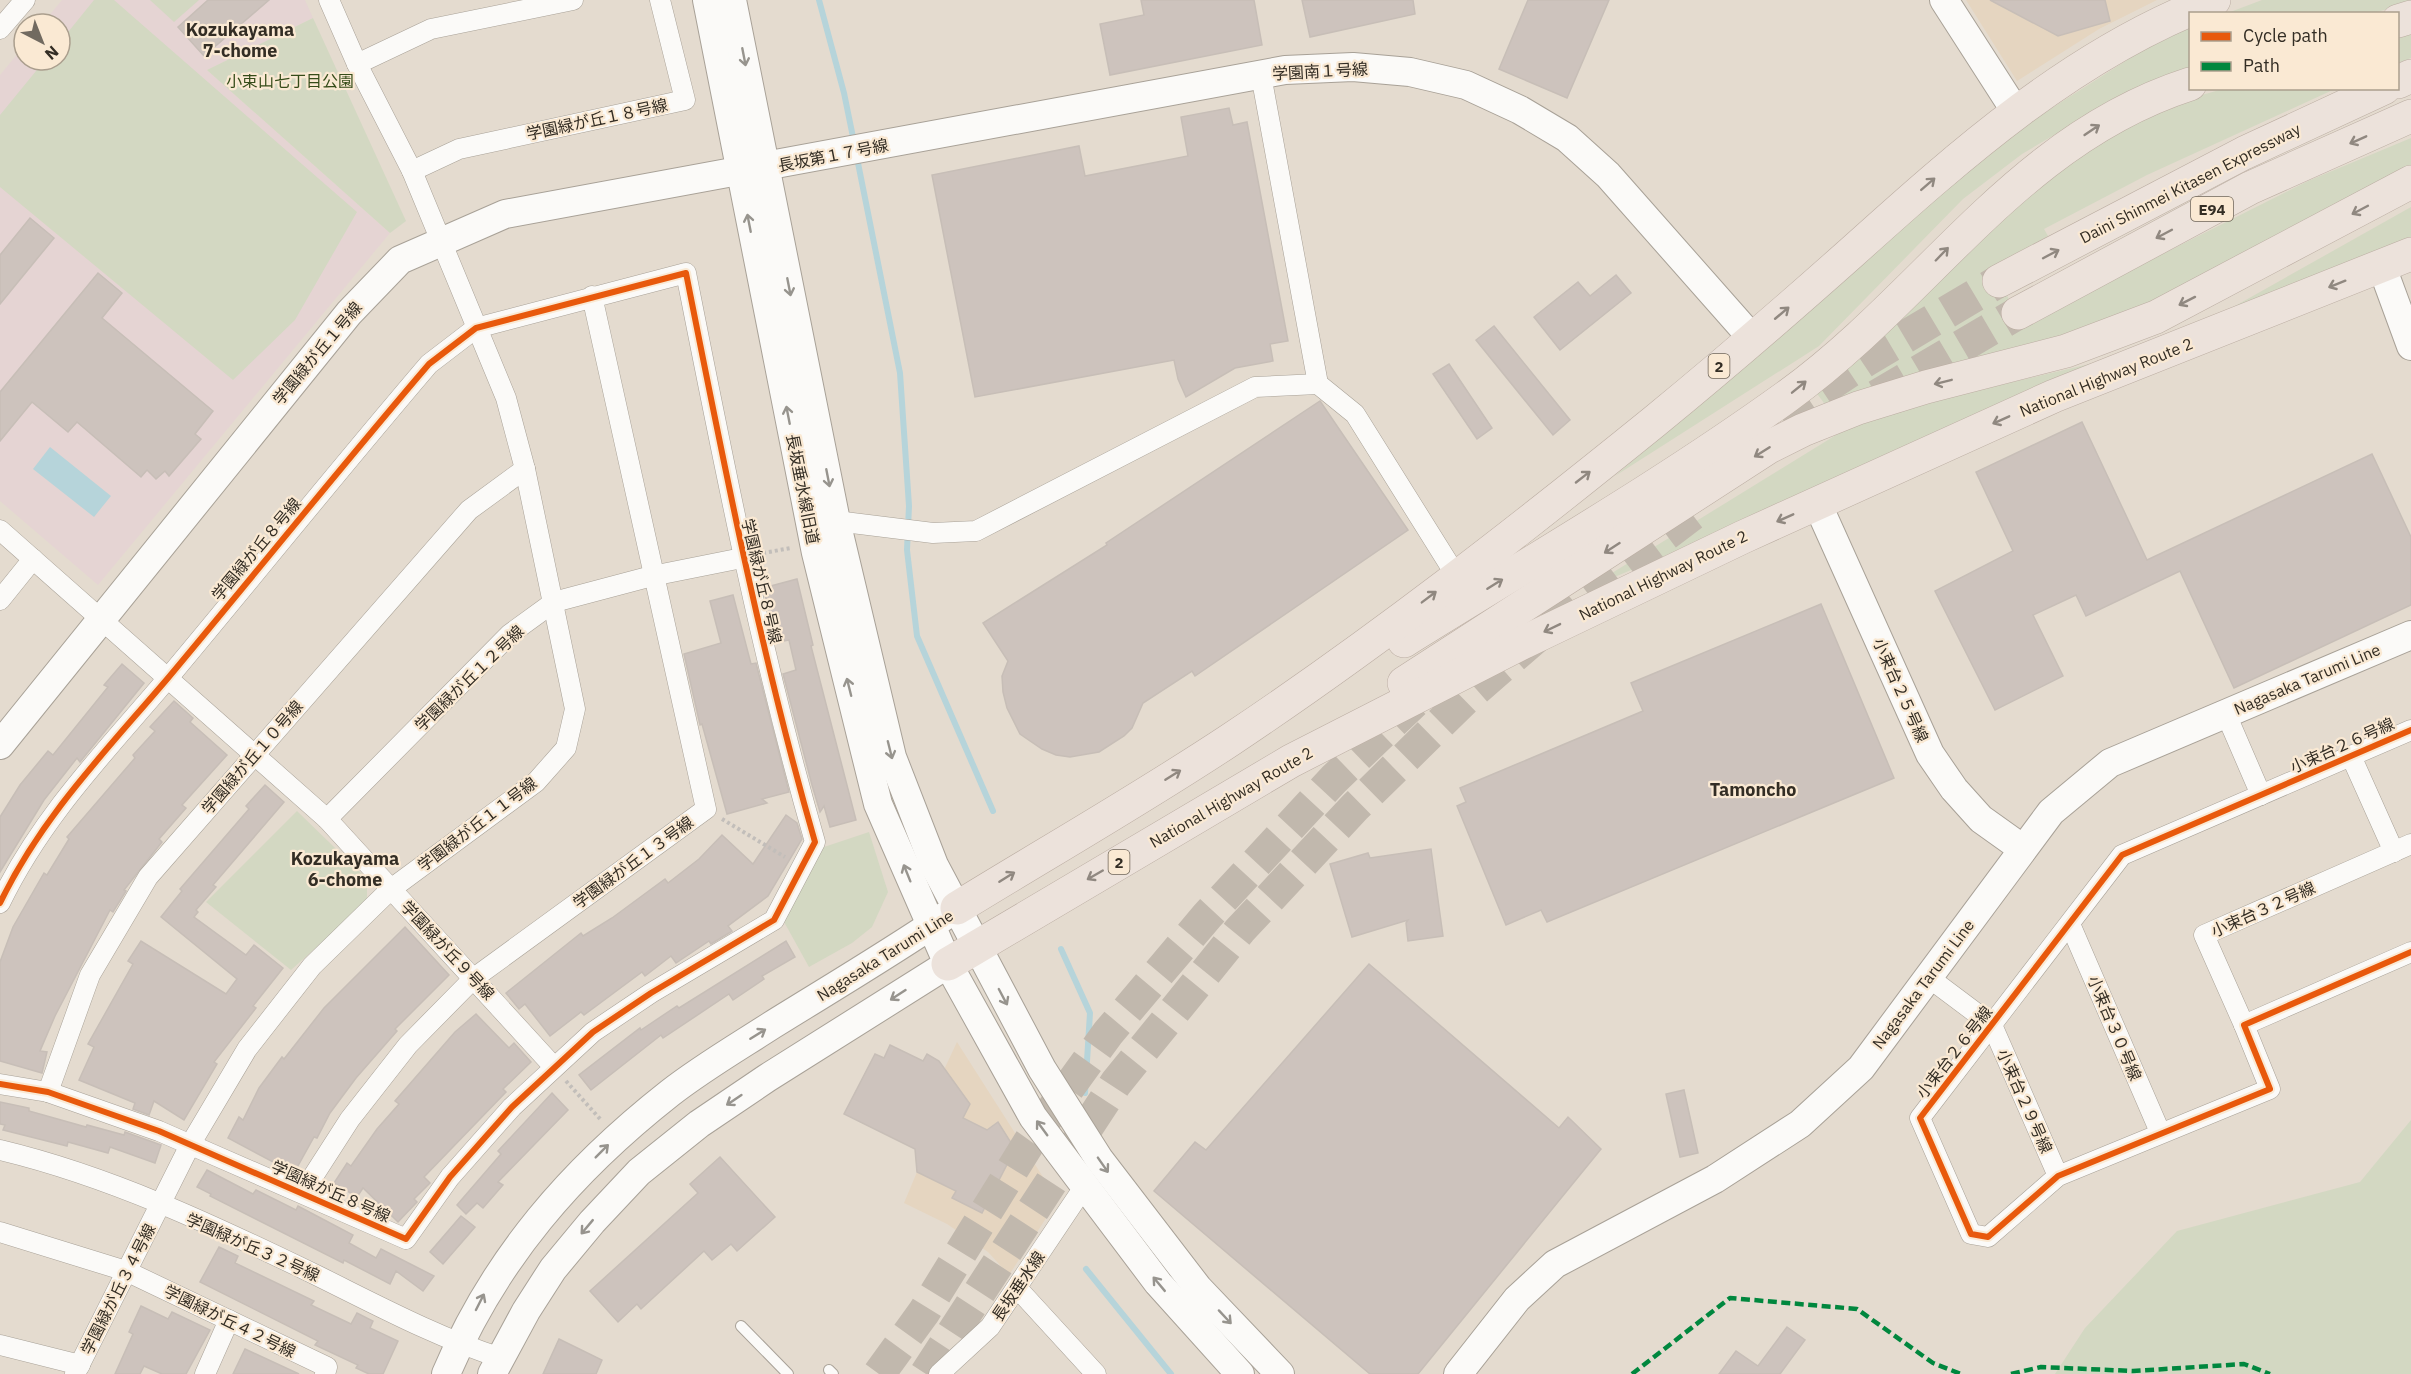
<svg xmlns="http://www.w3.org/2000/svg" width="2411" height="1374" viewBox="0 0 2411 1374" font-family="'IBM Plex Sans','Noto Sans JP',sans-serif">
<rect width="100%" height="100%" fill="#e4dbcf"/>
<!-- built -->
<g fill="#e5d5c0">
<path d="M1966 0H2157L2099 29 2017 81Z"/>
<path d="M957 1042 1050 1188 1054 1206 1009 1275 988 1252 947 1224 904 1203 917 1172 915 1156 942 1104 934 1091Z"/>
</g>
<!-- education -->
<path fill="#e5d4d3" d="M62 0H305L313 18 207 70 390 233 98 585 0 501V75L24 46V60H60V24H42Z"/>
<!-- green -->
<g fill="#d3d8c2">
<path d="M94 0H114L357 212 295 320 233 380 0 187V115L45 60H60V42Z"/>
<path d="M150 0H199L174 22Z"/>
<path d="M2262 0H2411V3L2373 13 2225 14Z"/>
<path d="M313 18 406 221 390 233 207 70Z"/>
<path d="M2190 28V67L2110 102 2022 154 1963 199 1819 346 1615 476 2002 140 2149 46Z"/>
<path d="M2411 33V58L2398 63V37Z"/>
<path d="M2223 89H2335L2147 175 2044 229 2048 236 1992 269 2023 324 2308 181 2411 138V169L2119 321 1827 407 1815 391 2026 190 2124 128 2181 101Z"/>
<path d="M2411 207V242L1586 589 1849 427 1881 413 2098 362 2219 315Z"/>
<path d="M297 811 367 879V902L291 970 206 902Z"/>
<path d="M869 832 888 892 872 927 852 943 809 967 783 920 821 848Z"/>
<path d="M2411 1120V1374H2055L2085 1328 2177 1231 2360 1182Z"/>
</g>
<!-- water -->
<path fill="#b6d4da" d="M50 447 111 496 94 517 33 469Z"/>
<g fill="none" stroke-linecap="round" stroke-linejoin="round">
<!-- stream -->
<g stroke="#b6d4da" stroke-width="6">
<path d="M819 0 844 93 854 142"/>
<path d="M857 158 900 373 909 506 907 550 917 636 993 811"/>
<path d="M1061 949 1090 1013 1085 1093"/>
<path d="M1086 1269 1171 1374"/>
</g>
</g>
<!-- building -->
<g fill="#cdc3bd" stroke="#c7beb7" stroke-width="1.5">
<path d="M208 0H269L204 56 178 27Z"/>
<path d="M1141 0H1254L1262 45 1110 75 1100 24 1144 15Z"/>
<path d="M1302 0H1413L1415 14 1310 37Z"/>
<path d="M1528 0H1609L1567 98 1499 69Z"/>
<path d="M1990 0H2105L2110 21 2058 36Z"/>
<path d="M1229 108 1233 125 1247 122 1288 341 1270 344 1273 361 1235 368 1186 397 1178 379 1174 360 975 397 932 175 1079 146 1085 176 1188 156 1181 117Z"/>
<path d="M30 218 54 238 0 304V255Z"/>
<path d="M98 273 122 293 102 318 213 411 195 434 201 439 169 476 165 471 156 479 147 470 141 477 77 422 68 432 32 402 0 441V392Z"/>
<path d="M1616 275 1631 293 1560 350 1534 317 1578 282 1590 296Z"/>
<path d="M1494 326 1570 420 1553 435 1476 340Z"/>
<path d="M1449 364 1492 428 1477 439 1433 374Z"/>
<path d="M1320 401 1408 530 1195 676 1192 671 1143 703 1132 728 1124 736 1099 752 1070 757 1056 755 1042 749 1020 734 1007 708 1003 692 1002 676 1008 661 983 623 1107 545 1106 543Z"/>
<path d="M2082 422 2147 560 2372 454 2411 537V605L2234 688 2180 571 2086 616 2076 595 2033 615 2063 676 1995 710 1935 591 2013 551 1976 472Z"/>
<path d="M797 579 813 645 811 646 856 820 830 827 824 806 820 812 812 785 783 674 796 670 789 640 778 642 763 588Z"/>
<path d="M733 595 751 664 756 663 789 792 762 799 767 803 727 814 702 724 700 725 684 654 721 643 710 601Z"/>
<path d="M1821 604 1894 778 1547 922 1541 910 1506 925 1457 806 1466 802 1460 788 1643 711 1631 683Z"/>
<path d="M122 664 144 683 80 762 77 758 44 800 0 872V817L20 785 48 751 53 755 108 687 104 685Z"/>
<path d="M174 701 193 718 190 722 227 755 182 805 186 808 159 839 162 842 124 890 126 891 113 912 110 910 55 1016 40 1051 47 1052 42 1073 0 1061V962L13 927 44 873 47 875 69 839 67 837 135 758 133 755 155 731 150 727Z"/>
<path d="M265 785 284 802 213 885 216 887 196 910 198 912 194 917 246 955 254 945 283 968 253 1006 256 1008 214 1062 217 1064 184 1120 154 1101 149 1115 133 1109 135 1103 79 1080 94 1047 88 1044 133 964 128 961 141 941 226 994 237 979 161 917 182 891 180 889 249 809 246 806Z"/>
<path d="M786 815 797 823 802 839 768 896 728 926 732 931 729 933 711 944 709 941 676 963 671 956 645 976 642 972 584 1015 581 1012 550 1036 525 1004 519 1009 506 993 581 933 583 936 612 918 665 879 668 883 699 859 722 835 753 864Z"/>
<path d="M1431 849 1443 936 1408 941 1406 923 1408 920 1352 937 1330 864 1368 853 1370 858Z"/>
<path d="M405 927 449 975 395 1029 397 1031 356 1078 330 1113 317 1138 314 1137 294 1173 228 1138 239 1117 243 1120 259 1088 282 1057 284 1059 324 1008Z"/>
<path d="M786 941 795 957 762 976 764 979 733 1000 729 994 663 1038 661 1035 591 1090 579 1075 640 1028 641 1030 677 1006 679 1008Z"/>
<path d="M1369 964 1559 1128 1568 1117 1601 1149 1418 1374H1370L1154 1191 1195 1142 1206 1150Z"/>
<path d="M476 1014 509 1048 514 1043 531 1062 503 1089 506 1092 424 1177 430 1183 414 1199 417 1202 398 1222 363 1188 357 1197 334 1183 347 1163 351 1166 377 1129 399 1104 395 1101 455 1032Z"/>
<path d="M890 1045 923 1061 927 1054 939 1061 970 1104 963 1118 987 1130 998 1122 1015 1149 982 1213 952 1198 956 1191 917 1172 915 1149 844 1114 875 1054 884 1058Z"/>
<path d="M1684 1090 1698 1153 1680 1157 1666 1094Z"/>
<path d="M552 1093 568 1110 498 1182 503 1185 483 1208 477 1203 466 1214 457 1205 501 1154 498 1151Z"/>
<path d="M0 1102 29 1108V1111L86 1127 87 1125 124 1135 125 1132 161 1145 155 1163 110 1147 108 1153 68 1142 67 1146 3 1130 5 1125 0 1124Z"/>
<path d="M720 1157 775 1217 737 1251 731 1244 712 1260 704 1251 641 1309 637 1304 618 1322 590 1291 698 1193 690 1184Z"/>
<path d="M207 1170 253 1194 256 1190 296 1210 298 1206 313 1214 353 1235 349 1243 376 1258 381 1249 434 1276 423 1291 396 1271 390 1284 344 1260 343 1263 210 1196 211 1194 197 1187Z"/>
<path d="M461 1216 475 1227 443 1264 430 1252Z"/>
<path d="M219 1247 238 1256 235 1263 314 1301 311 1305 351 1324 357 1313 373 1321 370 1328 398 1341 383 1374H369L356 1368 358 1365 315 1345 318 1341 200 1282Z"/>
<path d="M141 1306 168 1319 172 1312 210 1330 186 1374H162L144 1366 140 1374H115L133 1334 129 1332Z"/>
<path d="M1787 1327 1805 1340 1780 1374H1719L1736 1351 1758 1366Z"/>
<path d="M559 1339 602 1360 596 1374H543Z"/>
<path d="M245 1349 299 1374H233Z"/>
</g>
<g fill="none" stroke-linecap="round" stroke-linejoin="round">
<!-- highway-tunnel -->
<g stroke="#c1b8ad" stroke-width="33" stroke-dasharray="33 16" stroke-linecap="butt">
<path d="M1877 396 2018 313"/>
<path d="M1781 417 1868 359 1999 281"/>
<path d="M879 1374 924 1312 1030 1141 1108 1033 1207 916 1334 779 1414 702"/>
<path d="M926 1374 1116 1083 1240 930 1355 807 1466 698 1575 603 1702 507"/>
</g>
<defs>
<g id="lane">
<path d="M741 1326 788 1374"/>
<path d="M829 1370 833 1374"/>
</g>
<g id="street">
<path d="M0 29 25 0"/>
<path d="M357 64 431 29 573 0"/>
<path d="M1261 75 1318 384 1355 414 1457 577"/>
<path d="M412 171 459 149 685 100 660 0"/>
<path d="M836 521 933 533 976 531 1255 387 1318 384"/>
<path d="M0 530 327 819 554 1067"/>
<path d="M0 600 33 559"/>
<path d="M2226 714 2261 795"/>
<path d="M2411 730 2122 855 1920 1118 1971 1234 1988 1237 2058 1176 2270 1089 2244 1025 2411 952"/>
<path d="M2351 756 2394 852"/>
<path d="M327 819 510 634 554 602 652 576 742 558"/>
<path d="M0 903C42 816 106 751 168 678 255 574 340 468 429 364L476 328 686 273C724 465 761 655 815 842L774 920 651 993 593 1032 512 1107 450 1177 406 1239 159 1131 48 1092 0 1084"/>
<path d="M2070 924 2160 1132"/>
<path d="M1928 977 1992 1025 2058 1176"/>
<path d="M2244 1025 2204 935 2411 844"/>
<path d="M48 1092 90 975 148 877 469 510 525 469"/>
<path d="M0 1150C109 1176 213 1225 314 1274 375 1304 436 1337 501 1358"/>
<path d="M303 1192 350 1119 408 1045 474 978 706 809 592 296"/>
<path d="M0 1232 126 1271 327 1367 325 1374"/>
<path d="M1018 1289 1096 1374"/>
<path d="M0 1345 80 1365"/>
<path d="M75 1374 190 1145 247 1049 312 966 391 889 536 782 566 748 575 709 525 469 506 398 412 171 357 64 329 0"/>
<path d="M205 1374 229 1320"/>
<path d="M939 1374 990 1327 1084 1187"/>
</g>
<g id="secondary">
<path d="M707 0 816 553 878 804 948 964 1033 1117 1158 1283 1240 1374"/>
<path d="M732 0 836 521 892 757 934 865 1042 1069 1099 1159 1198 1288 1280 1374"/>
<path d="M1944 0 2016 112"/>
<path d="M2382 267 2411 346"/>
<path d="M1817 503 1930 754 1954 789 1981 819 2023 849"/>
<path d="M0 745 349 313 400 260 505 214 1285 70 1353 67 1410 72 1466 85 1520 110 1567 138 1608 175 1752 338"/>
<path d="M446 1374C495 1258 572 1170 670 1093 702 1068 738 1047 772 1025 830 989 889 954 945 916"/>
<path d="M492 1374 526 1311 553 1269 592 1222 639 1172 699 1124 767 1078 948 964"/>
<path d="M1458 1374 1517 1299 1555 1264 1715 1179 1800 1124 1861 1068 2051 812 2110 763 2411 635"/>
</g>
<g id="highway">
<path d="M2398 21 2411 17"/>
<path d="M2398 82 2411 76"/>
<path d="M1999 281 2244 153 2384 88"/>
<path d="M2018 313 2250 188 2411 116"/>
<path d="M1404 641C1532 561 1664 485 1786 397 1928 295 2016 140 2190 84"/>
<path d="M1404 683 1769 447 1803 430 1858 408 1926 387 2066 351 2156 317 2411 182"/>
<path d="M957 908C1048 852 1141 799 1230 740 1377 642 1518 532 1655 421 1721 367 1787 310 1851 253 1961 154 2074 53 2214 0"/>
<path d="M948 964 1291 761 1524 642 1743 537 2054 396 2411 254"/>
</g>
</defs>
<!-- lane casing -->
<use href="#lane" stroke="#a8a197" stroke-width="12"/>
<!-- street casing -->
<use href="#street" stroke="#a8a197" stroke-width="21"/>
<!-- secondary casing -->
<use href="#secondary" stroke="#a8a197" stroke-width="30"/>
<!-- highway casing -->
<use href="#highway" stroke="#bbada2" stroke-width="34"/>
<!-- path -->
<g stroke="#c2beba" stroke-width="4" stroke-dasharray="3 3" stroke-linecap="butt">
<path d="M763 553 791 548"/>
<path d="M722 819 785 857"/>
<path d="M566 1081 601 1120"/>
</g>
<!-- lane -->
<use href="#lane" stroke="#fbfaf8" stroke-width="10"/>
<!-- street -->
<use href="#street" stroke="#fbfaf8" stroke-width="20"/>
<!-- secondary -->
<use href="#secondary" stroke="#fbfaf8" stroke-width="28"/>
<!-- highway -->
<use href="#highway" stroke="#ece2db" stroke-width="33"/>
<!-- quiet -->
<g stroke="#00873e" stroke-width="4.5" stroke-dasharray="9 4.5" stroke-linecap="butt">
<path d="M1632 1374 1730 1298 1857 1309 1933 1363 1961 1374"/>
<path d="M2011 1374 2041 1367 2133 1371 2244 1364 2270 1374"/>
</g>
<defs>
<g id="cycleway">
<path d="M2411 730 2122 855 1920 1118 1971 1234 1988 1237 2058 1176 2270 1089 2244 1025 2411 952"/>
<path d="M0 903C42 816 106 751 168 678 255 574 340 468 429 364L476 328 686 273C724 465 761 655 815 842L774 920 651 993 593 1032 512 1107 450 1177 406 1239 159 1131 48 1092 0 1084"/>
</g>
</defs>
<!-- cycleway casing -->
<use href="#cycleway" stroke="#fae9d3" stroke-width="10"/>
<!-- cycleway -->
<use href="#cycleway" stroke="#e8590c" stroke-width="6"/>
</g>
<!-- one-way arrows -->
<defs><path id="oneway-shaft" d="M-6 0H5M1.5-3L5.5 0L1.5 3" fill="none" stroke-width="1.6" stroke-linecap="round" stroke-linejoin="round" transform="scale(1.5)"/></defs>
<g stroke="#97948e">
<use href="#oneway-shaft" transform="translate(744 57) rotate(79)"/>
<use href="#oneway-shaft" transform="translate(749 223) rotate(-101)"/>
<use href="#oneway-shaft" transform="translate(789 287) rotate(79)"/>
<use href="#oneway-shaft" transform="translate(788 415) rotate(-101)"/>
<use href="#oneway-shaft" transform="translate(828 478) rotate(79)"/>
<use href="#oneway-shaft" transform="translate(849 687) rotate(-104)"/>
<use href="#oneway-shaft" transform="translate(890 750) rotate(76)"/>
<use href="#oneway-shaft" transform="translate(907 873) rotate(-112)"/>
<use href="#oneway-shaft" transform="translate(898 995) rotate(147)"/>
<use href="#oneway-shaft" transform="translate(1003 997) rotate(62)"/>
<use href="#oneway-shaft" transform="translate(758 1034) rotate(-32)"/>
<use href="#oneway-shaft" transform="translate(734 1100) rotate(146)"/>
<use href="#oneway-shaft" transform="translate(1042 1128) rotate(-126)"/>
<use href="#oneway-shaft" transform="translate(602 1151) rotate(-45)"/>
<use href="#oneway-shaft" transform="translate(1103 1165) rotate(55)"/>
<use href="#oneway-shaft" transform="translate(587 1227) rotate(130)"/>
<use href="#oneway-shaft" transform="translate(1159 1284) rotate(-130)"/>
<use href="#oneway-shaft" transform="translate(480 1302) rotate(-63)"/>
<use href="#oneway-shaft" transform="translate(1225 1317) rotate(47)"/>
</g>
<g stroke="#908880">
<use href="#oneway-shaft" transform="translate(2092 130) rotate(-34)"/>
<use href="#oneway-shaft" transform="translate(2358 140) rotate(156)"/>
<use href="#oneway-shaft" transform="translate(1928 184) rotate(-41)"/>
<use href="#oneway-shaft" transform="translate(2360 210) rotate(152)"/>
<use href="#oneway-shaft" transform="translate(2164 234) rotate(152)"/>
<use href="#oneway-shaft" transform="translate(1942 254) rotate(-46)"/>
<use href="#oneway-shaft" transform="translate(2051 254) rotate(-28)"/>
<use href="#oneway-shaft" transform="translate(2337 284) rotate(158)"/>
<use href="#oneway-shaft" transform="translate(2187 301) rotate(153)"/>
<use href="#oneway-shaft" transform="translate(1782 313) rotate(-40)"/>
<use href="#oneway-shaft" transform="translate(1943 382) rotate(166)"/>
<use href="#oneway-shaft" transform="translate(1799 387) rotate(-39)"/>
<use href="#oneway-shaft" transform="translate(2001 420) rotate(156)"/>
<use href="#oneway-shaft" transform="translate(1762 452) rotate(148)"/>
<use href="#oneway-shaft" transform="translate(1583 477) rotate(-38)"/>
<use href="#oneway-shaft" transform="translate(1785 518) rotate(156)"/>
<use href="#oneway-shaft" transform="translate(1612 548) rotate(147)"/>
<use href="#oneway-shaft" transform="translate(1495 584) rotate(-32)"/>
<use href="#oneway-shaft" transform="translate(1429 597) rotate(-37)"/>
<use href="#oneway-shaft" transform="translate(1552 628) rotate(154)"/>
<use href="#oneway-shaft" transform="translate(1173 775) rotate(-32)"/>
<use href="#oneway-shaft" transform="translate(1095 875) rotate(150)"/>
<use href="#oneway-shaft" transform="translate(1007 877) rotate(-32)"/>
</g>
<g text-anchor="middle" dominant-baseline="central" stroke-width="4.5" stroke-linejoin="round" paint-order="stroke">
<!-- shield labels -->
<g fill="#fae9d3" stroke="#6f6558" stroke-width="1.5">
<rect x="2191" y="197" width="42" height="24" rx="4.5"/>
<rect x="1708.5" y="354" width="21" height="24" rx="4.5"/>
<rect x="1108.5" y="850" width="21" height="24" rx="4.5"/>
</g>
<g font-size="15" font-weight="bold" fill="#332d24">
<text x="2212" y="209">E94</text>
<text x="1719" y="366">2</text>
<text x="1119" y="862">2</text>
</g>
<!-- street labels -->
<g font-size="16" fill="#332d24" stroke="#fae9d3">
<text transform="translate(1320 71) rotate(-3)">学園南１号線</text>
<text transform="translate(597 119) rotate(-12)">学園緑が丘１８号線</text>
<text transform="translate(833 155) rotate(-11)">長坂第１７号線</text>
<text transform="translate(2190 183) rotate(-27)">Daini Shinmei Kitasen Expressway</text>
<text transform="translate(317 353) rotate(-50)">学園緑が丘１号線</text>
<text transform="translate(2106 377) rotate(-22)">National Highway Route 2</text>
<text transform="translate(803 489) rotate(79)">長坂垂水線旧道</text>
<text transform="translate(256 549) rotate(-50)">学園緑が丘８号線</text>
<text transform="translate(1663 575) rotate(-26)">National Highway Route 2</text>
<text transform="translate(762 581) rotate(77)">学園緑が丘８号線</text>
<text transform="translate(469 678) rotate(-44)">学園緑が丘１２号線</text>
<text transform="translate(2307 679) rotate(-23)">Nagasaka Tarumi Line</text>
<text transform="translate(1901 690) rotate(66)">小束台２５号線</text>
<text transform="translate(2342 745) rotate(-24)">小束台２６号線</text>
<text transform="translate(252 757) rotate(-49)">学園緑が丘１０号線</text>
<text transform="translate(1231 797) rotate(-30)">National Highway Route 2</text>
<text transform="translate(477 824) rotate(-37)">学園緑が丘１１号線</text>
<text transform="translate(633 862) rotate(-36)">学園緑が丘１３号線</text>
<text transform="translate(2263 909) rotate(-24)">小束台３２号線</text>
<text transform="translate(448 950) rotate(47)">学園緑が丘９号線</text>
<text transform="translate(885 955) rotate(-32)">Nagasaka Tarumi Line</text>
<text transform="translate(1923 984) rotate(-53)">Nagasaka Tarumi Line</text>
<text transform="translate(2115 1028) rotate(67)">小束台３０号線</text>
<text transform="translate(1954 1052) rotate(-52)">小束台２６号線</text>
<text transform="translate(2025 1101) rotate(66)">小束台２９号線</text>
<text transform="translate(331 1191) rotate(24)">学園緑が丘８号線</text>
<text transform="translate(253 1247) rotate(24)">学園緑が丘３２号線</text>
<text transform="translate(1018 1286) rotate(-56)">長坂垂水線</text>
<text transform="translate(118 1289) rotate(-63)">学園緑が丘３４号線</text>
<text transform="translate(230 1321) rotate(26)">学園緑が丘４２号線</text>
</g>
<!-- park labels -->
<g font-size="16" fill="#354c19" stroke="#fae9d3">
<text x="290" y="81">小束山七丁目公園</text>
</g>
<!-- neighbourhood labels -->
<g font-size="18" font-weight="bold" fill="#332d24" stroke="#fae9d3">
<text x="240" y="29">Kozukayama<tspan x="240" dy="21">7-chome</tspan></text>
<text x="1753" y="789">Tamoncho</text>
<text x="345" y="858">Kozukayama<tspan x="345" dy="21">6-chome</tspan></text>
</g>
</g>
<!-- legend -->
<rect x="2189" y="12" width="210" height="78" fill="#fae9d3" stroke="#aa9e8d" stroke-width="1.5"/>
<rect x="2201" y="32" width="30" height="9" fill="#e8590c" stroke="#aa9e8d" stroke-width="1.5"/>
<text x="2243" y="42" font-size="18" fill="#332d24">Cycle path</text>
<rect x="2201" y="62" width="30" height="9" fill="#00873e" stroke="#aa9e8d" stroke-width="1.5"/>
<text x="2243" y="72" font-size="18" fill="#332d24">Path</text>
<!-- north arrow -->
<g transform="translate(42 42) rotate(138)"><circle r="28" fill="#fae9d3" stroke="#aa9e8d" stroke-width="1.5"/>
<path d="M0-4.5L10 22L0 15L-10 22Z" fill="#716a60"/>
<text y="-9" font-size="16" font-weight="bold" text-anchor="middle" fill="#332d24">N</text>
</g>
</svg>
